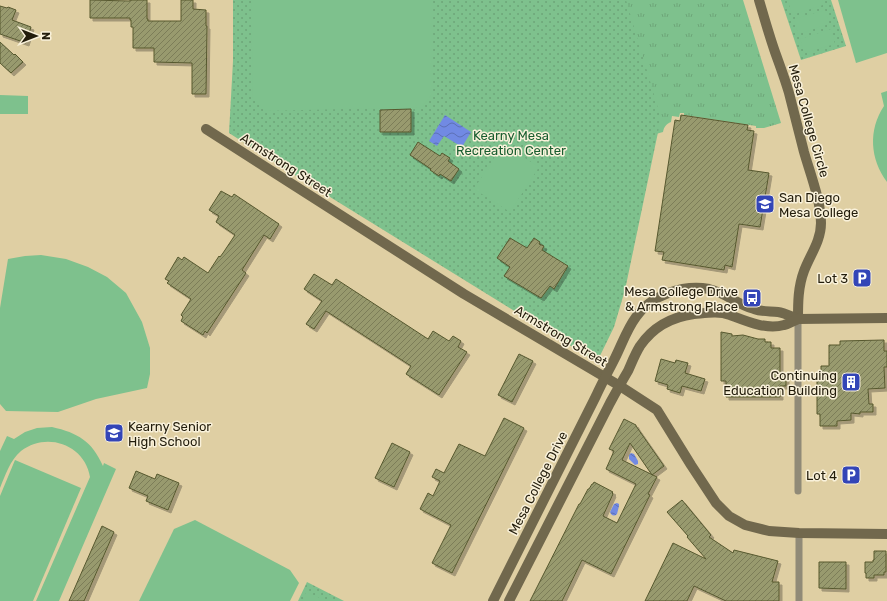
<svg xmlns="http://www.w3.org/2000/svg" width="887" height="601" viewBox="0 0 887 601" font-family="Rubik,sans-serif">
<defs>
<pattern id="grass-tufts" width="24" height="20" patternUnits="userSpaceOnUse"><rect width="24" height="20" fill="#7ec18d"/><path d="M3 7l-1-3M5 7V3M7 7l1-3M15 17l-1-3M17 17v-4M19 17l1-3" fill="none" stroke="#6da578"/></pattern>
<pattern id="park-dots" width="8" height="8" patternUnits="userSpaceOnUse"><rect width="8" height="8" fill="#7ec18d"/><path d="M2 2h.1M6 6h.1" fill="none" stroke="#6da578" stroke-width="1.8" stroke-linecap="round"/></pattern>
<pattern id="water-waves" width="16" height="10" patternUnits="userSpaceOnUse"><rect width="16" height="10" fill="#718ae3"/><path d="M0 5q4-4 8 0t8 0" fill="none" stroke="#5c70b6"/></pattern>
<pattern id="building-hatch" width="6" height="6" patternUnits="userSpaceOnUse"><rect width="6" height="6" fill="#989a6e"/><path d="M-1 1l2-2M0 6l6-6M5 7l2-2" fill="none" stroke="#7c7d59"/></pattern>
<filter id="shadow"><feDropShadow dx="3" dy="3" stdDeviation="0" flood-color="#0004"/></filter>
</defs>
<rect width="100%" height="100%" fill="#dfcfa3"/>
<!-- grass -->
<path fill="url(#grass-tufts)" d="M600 0H743L781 123 764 128H756V126L684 115V113H680L679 117 672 116 671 122C666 124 664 127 663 132L642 138Z"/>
<!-- park -->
<g fill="url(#park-dots)">
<path d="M233 0H626L661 118 625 290 614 327 597 362 309 184 229 133 233 61Z"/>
<path d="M781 0H831L846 46 801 60Z"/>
<path d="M307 582 344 601H298Z"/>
</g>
<!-- garden -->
<g fill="#7ec18d">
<path d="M251 0H432V94L422 107 265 111 253 99Z"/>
<path d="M790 0H822L823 5 792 15 788 1Z"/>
<path d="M838 0H887V53L856 63Z"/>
<path d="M825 10 829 24 798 34 794 19Z"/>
<path d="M831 29 835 44 804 53 800 39Z"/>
<path d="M887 91V182C870 159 868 130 884 106L881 93Z"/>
<path d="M0 95 28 96V114H0Z"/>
<path d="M503 144 539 167 510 212 474 189Z"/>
<path d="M41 255 66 259 88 267 107 277 126 293 142 322 150 348V374L147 388 96 399 58 412 6 411 0 404V308L8 259 25 256Z"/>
<path d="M52 427C78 433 92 441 103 466L104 463 116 469 59 601H36L90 477C85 445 47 431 21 451 10 460 5 476 0 488V451L7 436 14 439 25 432 37 428Z"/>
<path d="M15 460 81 488 33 601H0V496Z"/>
<path d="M195 520 290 570 299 583 290 601H139L174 529Z"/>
<path d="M306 592 320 598 319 601H302Z"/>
</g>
<!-- water -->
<g fill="url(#water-waves)">
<path d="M445 115 471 132 462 147 444 136 437 146 429 141Z"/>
<path d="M631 453 634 454 638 461V464L635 465 629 459V455Z"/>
<path d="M617 503 619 504V506L617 514C615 516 613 516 611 514L610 512 614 504Z"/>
</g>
<!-- building -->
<g fill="url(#building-hatch)" stroke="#56582f" filter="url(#shadow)">
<path d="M90 0 130 1V0H147V19H148V21H181V0H193V9L206 10V26H207L206 94H192V63L154 62V48H133V27H131V20H130V18H90Z"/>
<path d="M0 6 7 8 8 7 16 10 12 20 31 27 26 43 0 34Z"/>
<path d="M0 42 14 55 15 54 23 62 11 73 0 63Z"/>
<path d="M411 109V132H380V110Z"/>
<path d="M681 115 748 125 747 130 754 131 748 170 769 173 760 227 739 224 732 267 725 265 724 270 662 260 664 252 655 251 675 120 680 121Z"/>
<path d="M418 142 440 156 442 153 450 158 448 161 459 169 451 181 440 174 439 176 430 170 431 169 410 155Z"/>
<path d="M221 191 232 197 234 194 279 224 270 239 264 235 242 270 246 273 207 333 205 331 203 335 181 321 183 317 181 315 191 299 167 283 169 281 165 279 178 257 182 260 184 257 208 273 219 256 220 257 223 253 235 235 216 222 219 216 209 210Z"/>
<path d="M510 238 527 248 534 238 540 242 539 244 544 246 542 250 568 266 554 289 550 286 541 298 504 276 510 267 497 258Z"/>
<path d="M314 274 332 285 336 279 428 339 433 331 449 341 453 336 461 341 458 347 467 352 439 395 406 374 411 366 326 311 314 329 306 324 322 301 304 289Z"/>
<path d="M721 332 732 334V336L743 335 758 339H765V342H771V348H780V374H786V386H780V397H726V381H721Z"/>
<path d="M884 340V351H887V367H884L885 388 868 389 869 404H873V412H860V414L851 413V420L837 421V426H820V414H817V380H821V366H829V345H840V341Z"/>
<path d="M519 354 533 361 512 402 498 395Z"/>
<path d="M661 359 675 363 676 360 688 363 685 373 705 379 701 391 682 386 680 393 667 389 668 385 655 381Z"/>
<path d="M504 418 524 428 452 573 432 563 451 525 420 509 428 493 433 496 440 481 432 477 436 469 444 473 459 444 485 456Z"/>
<path d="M624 419 636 425V426L664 466 652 475 630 443 622 460 657 477 648 494 650 495 611 574 582 560 562 601H530L579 504H580L588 489H589L592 484H593L594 482 613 492 612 493 613 494 603 516 617 523 636 484 606 469 614 451 609 449Z"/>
<path d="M392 443 410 452 394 487 375 478Z"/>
<path d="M136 471 155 479 157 474 179 483 168 510 146 501 148 496 129 488Z"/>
<path d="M682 500 711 535 709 537 733 553 734 550 778 561 772 582H779V601H726L694 586 687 601H645L673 543 706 559 687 537 688 536 667 512Z"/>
<path d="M102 526 114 532 84 601H69Z"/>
<path d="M874 551H886V572H884V575H874V578H866V573H865V562H873V560H874Z"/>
<path d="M819 562H846V589L819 588Z"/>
</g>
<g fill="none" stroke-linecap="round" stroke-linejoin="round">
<!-- street -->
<g stroke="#908a77" stroke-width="7">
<path d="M798 319V491"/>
<path d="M799 601V533"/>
</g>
<!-- secondary -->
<g stroke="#71684d" stroke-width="10">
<path d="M759 0C764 17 769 35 775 52 780 66 785 79 789 93 794 112 799 132 804 152 810 173 821 201 821 223 821 241 810 255 804 271 798 287 798 303 798 319"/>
<path d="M206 129 464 294 620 386 657 410 691 465 716 503 729 516 745 525 769 531 799 533 887 534"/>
<path d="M493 601 596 396C602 383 609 370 615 358 622 344 627 329 636 317 651 295 684 284 709 289 726 293 738 305 754 309 762 312 770 311 778 312 785 313 792 317 798 319"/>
<path d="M509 601 610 403C616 392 622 381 628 371 632 362 635 354 640 346 653 327 671 317 694 314 707 313 718 311 730 315 746 321 766 330 784 325 789 324 793 321 798 319L887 318"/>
</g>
</g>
<!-- icons -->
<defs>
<symbol id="university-square" viewBox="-11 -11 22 22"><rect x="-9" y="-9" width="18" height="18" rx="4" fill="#3345b7" stroke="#f9f1da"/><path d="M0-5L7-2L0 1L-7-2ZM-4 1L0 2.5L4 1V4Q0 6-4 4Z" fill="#fff"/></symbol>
<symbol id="parking-square" viewBox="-11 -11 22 22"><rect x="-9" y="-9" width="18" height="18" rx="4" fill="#3345b7" stroke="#f9f1da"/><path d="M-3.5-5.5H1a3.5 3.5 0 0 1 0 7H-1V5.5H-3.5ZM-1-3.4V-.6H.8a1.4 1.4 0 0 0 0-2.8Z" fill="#fff"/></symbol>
<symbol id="bus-square" viewBox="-11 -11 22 22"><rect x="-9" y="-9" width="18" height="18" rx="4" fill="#3345b7" stroke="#f9f1da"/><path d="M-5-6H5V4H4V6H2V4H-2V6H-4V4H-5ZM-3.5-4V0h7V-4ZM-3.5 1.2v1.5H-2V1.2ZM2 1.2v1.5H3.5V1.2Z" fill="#fff"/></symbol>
<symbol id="building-square" viewBox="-11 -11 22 22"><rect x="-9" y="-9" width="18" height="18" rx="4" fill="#3345b7" stroke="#f9f1da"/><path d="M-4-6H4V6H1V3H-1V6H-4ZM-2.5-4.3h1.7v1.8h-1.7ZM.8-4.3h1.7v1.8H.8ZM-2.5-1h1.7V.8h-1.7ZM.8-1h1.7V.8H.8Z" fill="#fff"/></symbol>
<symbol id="school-square" viewBox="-11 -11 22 22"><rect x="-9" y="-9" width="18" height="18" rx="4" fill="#3345b7" stroke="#f9f1da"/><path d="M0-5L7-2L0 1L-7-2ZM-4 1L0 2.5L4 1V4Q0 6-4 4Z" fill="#fff"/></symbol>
</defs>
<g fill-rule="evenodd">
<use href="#university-square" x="754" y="193" width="22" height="22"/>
<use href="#parking-square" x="851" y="267" width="22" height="22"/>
<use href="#bus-square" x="741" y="287" width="22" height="22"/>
<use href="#building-square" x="840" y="371" width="22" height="22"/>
<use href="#school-square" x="103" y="422" width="22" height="22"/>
<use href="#parking-square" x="840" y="464" width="22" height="22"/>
</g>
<g text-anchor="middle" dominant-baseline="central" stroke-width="3" stroke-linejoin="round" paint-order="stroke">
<!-- street labels -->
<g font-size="13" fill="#221c0b" stroke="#f9f1da">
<text transform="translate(809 121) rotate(74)">Mesa College Circle</text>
<text transform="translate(286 165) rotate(33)">Armstrong Street</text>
<text transform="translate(561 336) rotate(31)">Armstrong Street</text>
<text transform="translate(538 483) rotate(-63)">Mesa College Drive</text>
</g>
<!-- park labels -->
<g font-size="13" fill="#185d2f" stroke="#f9f1da">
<text x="511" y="135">Kearny Mesa<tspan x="511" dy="15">Recreation Center</tspan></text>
</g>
<!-- poi labels -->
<g font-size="13" fill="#221c0b" stroke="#f9f1da" text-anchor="end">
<text x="779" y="197" text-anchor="start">San Diego<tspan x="779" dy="15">Mesa College</tspan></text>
<text x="848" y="278">Lot 3</text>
<text x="738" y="291">Mesa College Drive<tspan x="738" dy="15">&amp; Armstrong Place</tspan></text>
<text x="837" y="375">Continuing<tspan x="837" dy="15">Education Building</tspan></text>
<text x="128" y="426" text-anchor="start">Kearny Senior<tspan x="128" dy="15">High School</tspan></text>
<text x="837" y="475">Lot 4</text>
</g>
</g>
<!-- north arrow -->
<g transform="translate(36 36) rotate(90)" stroke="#f9f1da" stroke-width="3" paint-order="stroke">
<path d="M0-3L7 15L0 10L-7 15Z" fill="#221c0b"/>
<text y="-6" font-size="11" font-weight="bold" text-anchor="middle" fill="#221c0b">N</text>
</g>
</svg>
